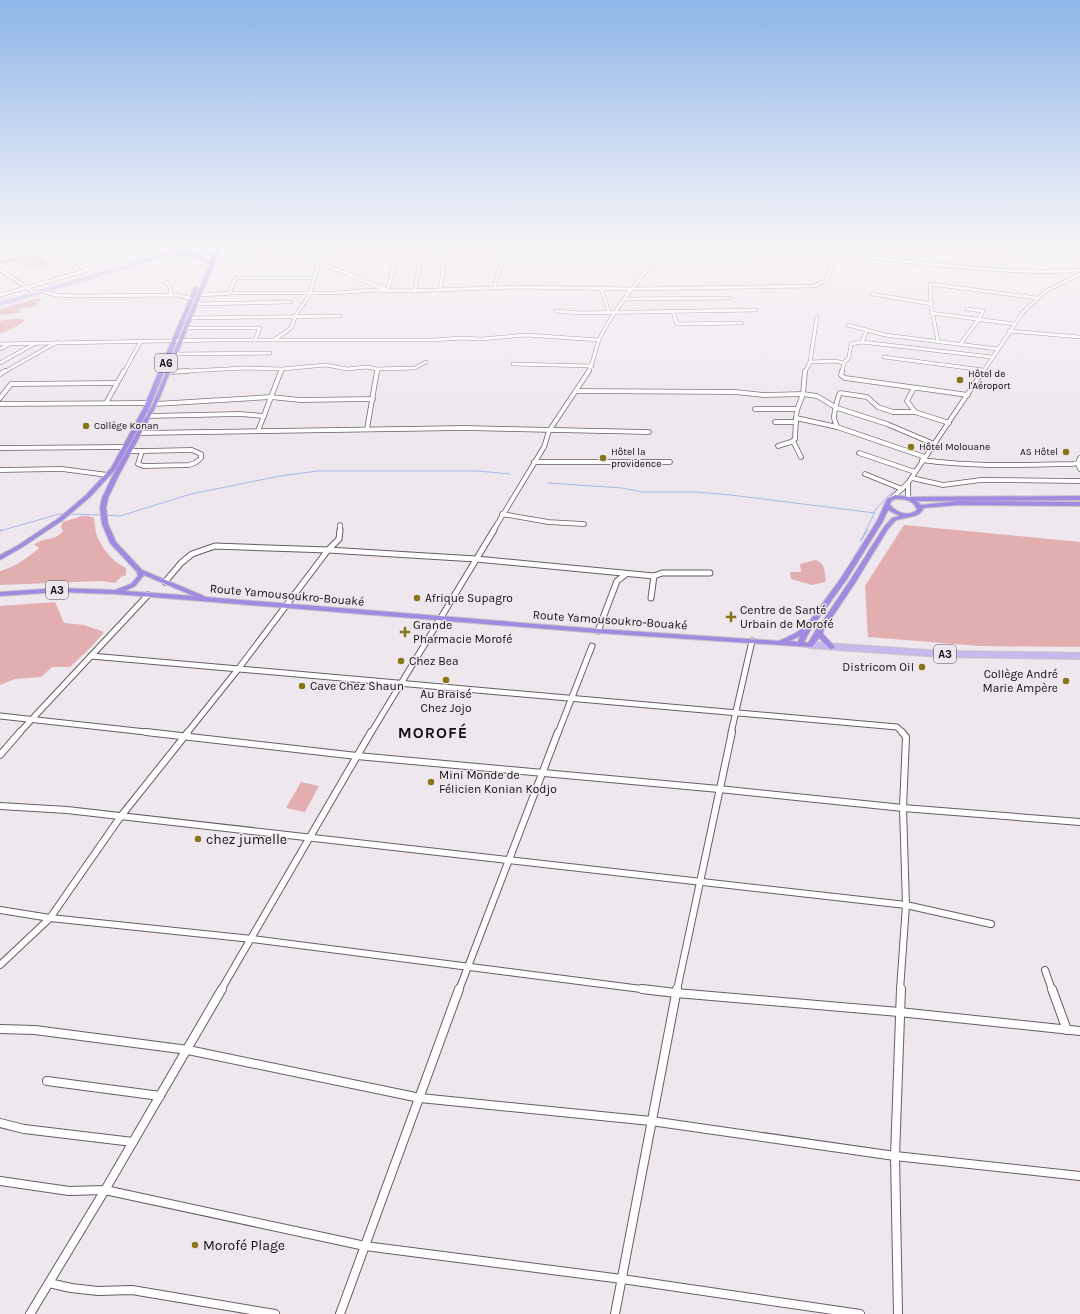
<svg xmlns="http://www.w3.org/2000/svg" width="1080" height="1314" viewBox="0 0 1080 1314" font-family="Karla,sans-serif">
<rect width="100%" height="100%" fill="#eee7ee"/>
<!-- green -->
<g fill="#e2aeb0">
<path d="M31 256H40L45 262 52 263 50 266 40 270 16 262 0 264 8 259Z"/>
<path d="M34 299H44L36 302 38 306 16 309 22 312 21 313 0 315V309Z"/>
<path d="M16 318 26 320C18 326 10 330 0 334V321Z"/>
<path d="M82 516H88L94 518C95 524 95 531 97 536 103 550 113 562 126 568V575L121 577 115 583 101 581 0 585V571C15 567 26 559 38 549L39 547 35 546V544C44 537 56 541 63 531L61 527 63 522Z"/>
<path d="M904 525 1080 542V647L980 646 868 637 865 586Z"/>
<path d="M816 560C826 565 824 570 826 580L825 582 812 585 791 579 790 572H801L800 564Z"/>
<path d="M55 602 64 623 84 625 104 632 92 646 70 667H52L41 677 15 679 0 685V606Z"/>
<path d="M301 782 319 786 305 812 286 808Z"/>
</g>
<g fill="none" stroke-linecap="round" stroke-linejoin="round">
<!-- stream-far1 -->
<g stroke="#a6b9eb" stroke-width="1">
<path d="M2 260 27 261 40 265"/>
<path d="M548 483 622 488 642 492H696L731 495 875 513"/>
<path d="M68 514 102 515"/>
<path d="M105 515 120 516 191 494 280 476 318 471H478L510 474"/>
<path d="M0 531 59 514H64"/>
<path d="M866 531 876 509 896 488"/>
</g>
<!-- stream -->
<g stroke="#a6b9eb" stroke-width="1.5">
<path d="M0 531 2 530"/>
<path d="M861 540 867 530"/>
</g>
<defs>
<g id="minor-far4">
<path d="M44 246 88 270"/>
<path d="M271 246 343 272 386 290 388 289 394 266"/>
<path d="M769 246C833 253 898 261 962 267 1002 270 1040 274 1080 270"/>
<path d="M574 250 577 246"/>
<path d="M593 252 599 246"/>
<path d="M0 260 45 246"/>
<path d="M0 270 35 293"/>
<path d="M166 282 170 287 171 294"/>
<path d="M494 287 507 246"/>
<path d="M601 288 609 312"/>
<path d="M414 290 416 288C415 280 417 279 419 272 420 268 418 264 420 259"/>
<path d="M440 290 445 256"/>
<path d="M41 291 56 295 78 296 178 295 192 299"/>
<path d="M229 293 234 281 237 278H315"/>
<path d="M872 294 932 304"/>
<path d="M0 295 88 270"/>
<path d="M199 295 234 293H336L372 290 408 291 514 287 633 289 814 286 827 280 838 246"/>
<path d="M625 299 729 298"/>
<path d="M195 304 290 302"/>
<path d="M556 311 580 313 756 310"/>
<path d="M673 312 677 324 742 323"/>
<path d="M931 313 1014 324"/>
<path d="M190 318 340 316"/>
<path d="M848 325 885 335 998 349"/>
<path d="M185 328H260L255 340"/>
<path d="M1009 331 1080 337"/>
<path d="M274 340 291 328 297 313 309 296 324 246"/>
<path d="M938 341 931 306 930 284 1037 298"/>
<path d="M862 342 867 330"/>
<path d="M961 343 979 319 983 311 967 309"/>
<path d="M0 344 216 340H433L462 338 481 339 526 335 599 340"/>
<path d="M0 349 10 344"/>
<path d="M174 354 270 353"/>
<path d="M884 357 983 370"/>
<path d="M810 362 835 361 844 363"/>
<path d="M0 363 36 343"/>
<path d="M513 364 592 366"/>
<path d="M377 369 415 368 426 362"/>
<path d="M4 372 57 342"/>
<path d="M124 372 141 341"/>
<path d="M169 372 245 368 282 369 326 365 347 369 366 367 377 369 378 372"/>
<path d="M281 372 282 369"/>
<path d="M588 372C594 362 595 350 599 340 613 309 645 273 666 246"/>
<path d="M805 372 810 362 817 317"/>
<path d="M842 372 844 363 849 357 851 344 862 342 992 357"/>
<path d="M983 372 1023 312 1046 291 1080 274"/>
</g>
<g id="minor-far3">
<path d="M805 371 803 394 797 410 796 418 837 427"/>
<path d="M842 371 841 375 845 378 968 395"/>
<path d="M167 372 188 371"/>
<path d="M0 374 5 371"/>
<path d="M914 388 907 401 915 412 949 423"/>
<path d="M577 391 735 392 764 395 803 394 817 396 837 408 887 424 934 444"/>
<path d="M0 398 11 384 117 383"/>
<path d="M106 403 124 371"/>
<path d="M0 404 149 403"/>
<path d="M155 404 271 397 300 400 373 399"/>
<path d="M755 409H796"/>
<path d="M915 412H893L878 407 867 397 840 393C838 396 834 413 834 417 834 420 836 424 837 427L925 457"/>
<path d="M148 416 240 414 264 416"/>
<path d="M775 422H796"/>
<path d="M367 429 377 371"/>
<path d="M258 431 281 371"/>
<path d="M139 433 464 428 649 432"/>
<path d="M793 441 801 457"/>
<path d="M778 446 791 442 795 439 796 418"/>
<path d="M0 448 125 447"/>
<path d="M192 450 201 454V458L195 463 189 465 143 466 138 464 142 451Z"/>
<path d="M129 451H142"/>
<path d="M859 453 915 472"/>
<path d="M922 460C972 467 1022 465 1072 464L1078 463 1080 458"/>
<path d="M534 462H670"/>
<path d="M1078 463 1080 469"/>
<path d="M0 470 62 469 108 475"/>
<path d="M865 474 902 489"/>
<path d="M912 478 943 485 981 480 1080 481"/>
<path d="M908 483V498"/>
<path d="M891 499 908 483 983 371"/>
<path d="M502 514 548 522 584 524"/>
<path d="M340 531V525"/>
<path d="M493 531 544 447 549 431 589 371"/>
</g>
<g id="minor-far2">
<path d="M165 582 181 563 192 554 215 546 328 550 476 559 654 576 662 573H710"/>
<path d="M651 598 654 576"/>
<path d="M598 631 617 581 626 574"/>
<path d="M91 656 148 595"/>
<path d="M0 716 155 733"/>
<path d="M19 733 91 656 897 727 903 733"/>
<path d="M187 733 239 668 328 550 339 539 340 530"/>
<path d="M371 733 494 530"/>
<path d="M558 733 592 646"/>
<path d="M731 733 752 641"/>
</g>
<g id="minor-far1">
<path d="M146 732 357 756 719 789 903 808 1080 822"/>
<path d="M0 755 20 732"/>
<path d="M0 806 67 810 906 905 991 924"/>
<path d="M0 910 50 918 252 939 649 990"/>
<path d="M0 965 50 918 121 816 188 732"/>
<path d="M1045 970 1052 990"/>
<path d="M221 990 371 732"/>
<path d="M459 990 558 732"/>
<path d="M677 990 732 732"/>
<path d="M900 990 906 905 903 808 906 737 902 732"/>
</g>
<g id="minor">
<path d="M642 989 676 993 899 1012 1080 1031"/>
<path d="M1052 989 1067 1030"/>
<path d="M0 1029 35 1030 188 1050 420 1098 651 1121 895 1156 1080 1176"/>
<path d="M47 1081 160 1096"/>
<path d="M0 1123 24 1129 133 1142"/>
<path d="M0 1181 69 1191 105 1190 365 1246 622 1279 860 1314"/>
<path d="M49 1283 71 1288 98 1291 132 1290 275 1314"/>
<path d="M30 1314 105 1190 222 989"/>
<path d="M340 1314 459 989"/>
<path d="M615 1314 677 989"/>
<path d="M898 1314 895 1156 901 989"/>
</g>
<g id="major-far1">
<path d="M201 250 214 246"/>
<path d="M0 304 178 251 202 250 215 256"/>
</g>
<path id="major" d="M810 645 942 654 1080 656"/>
<g id="highway">
<path d="M189 246H194L179 252 176 251Z"/>
<path d="M217 246H221L157 404 119 475 108 498 106 508 108 524 116 542 142 570 204 596 205 597 598 629 779 641 794 634 806 626 841 578 877 521 887 499 895 495 910 497 1080 496V500L917 501 921 505 958 501 1080 502V506L958 505 923 508V510L919 514 914 516 896 520 888 529 855 583 823 631V634L835 647 832 649H830L819 638 812 647H810L598 633 115 594 59 592 0 596V592L59 588 115 590 131 584 138 576 137 572 110 543 102 524 100 508 102 498 113 475 153 404ZM896 499C905 499 914 500 917 510 908 517 897 513 890 505L891 501ZM888 510 900 516 892 518 884 527 849 582 818 628H817L808 643 804 642 811 629 847 579 883 521ZM144 575 194 596 125 591 135 586ZM800 636 798 642 790 641Z"/>
<path d="M179 254H195L207 259 209 263 206 264 204 261 194 256H178V254Z"/>
<path d="M196 287 198 288 149 409 115 470 90 497 63 520 21 548 0 560V555L17 546 59 518 86 495 111 468 143 409 194 288Z"/>
</g>
</defs>
<!-- minor-far4 casing -->
<use href="#minor-far4" stroke="#645e65" stroke-width="4"/>
<!-- minor-far3 casing -->
<use href="#minor-far3" stroke="#645e65" stroke-width="5.5"/>
<!-- minor-far2 casing -->
<use href="#minor-far2" stroke="#645e65" stroke-width="7"/>
<!-- minor-far1 casing -->
<use href="#minor-far1" stroke="#645e65" stroke-width="8"/>
<!-- minor casing -->
<use href="#minor" stroke="#645e65" stroke-width="10"/>
<!-- major-far1 casing -->
<use href="#major-far1" stroke="#c6c5c6" stroke-width="4.5"/>
<!-- major casing -->
<use href="#major" stroke="#c6c5c6" stroke-width="8"/>
<!-- highway casing -->
<use href="#highway" stroke="#c6c5c6" stroke-width="2"/>
<!-- minor-far4 -->
<use href="#minor-far4" stroke="#fff" stroke-width="3"/>
<!-- minor-far3 -->
<use href="#minor-far3" stroke="#fff" stroke-width="4"/>
<!-- minor-far2 -->
<use href="#minor-far2" stroke="#fff" stroke-width="5"/>
<!-- minor-far1 -->
<use href="#minor-far1" stroke="#fff" stroke-width="6"/>
<!-- minor -->
<use href="#minor" stroke="#fff" stroke-width="8"/>
<!-- major-far1 -->
<use href="#major-far1" stroke="#c7b8ee" stroke-width="3.5"/>
<!-- major -->
<use href="#major" stroke="#c7b8ee" stroke-width="6"/>
<!-- highway -->
<use href="#highway" fill="#a289e2" fill-rule="evenodd"/>
</g>
<!-- sky -->
<linearGradient id="sky" x2="0" y2="1"><stop stop-color="#8db6e9"/><stop offset="0.57" stop-color="#f7f4f7"/><stop offset="1" stop-color="#f7f4f7" stop-opacity="0"/></linearGradient>
<rect width="1080" height="430" fill="url(#sky)"/>
<!-- markers -->
<g fill="#887518" stroke="#eee7ee" stroke-width="1.5">
<circle cx="960" cy="380" r="4"/>
<circle cx="86" cy="426" r="4"/>
<circle cx="911" cy="447" r="4"/>
<circle cx="1066" cy="452" r="4"/>
<circle cx="603" cy="458" r="4"/>
<circle cx="417" cy="598" r="4"/>
<path d="M729 611h4v4h4v4h-4v4h-4v-4h-4v-4h4z"/>
<path d="M403 626h4v4h4v4h-4v4h-4v-4h-4v-4h4z"/>
<circle cx="401" cy="661" r="4"/>
<circle cx="922" cy="667" r="4"/>
<circle cx="446" cy="680" r="4"/>
<circle cx="1066" cy="681" r="4"/>
<circle cx="302" cy="686" r="4"/>
<circle cx="431" cy="782" r="4"/>
<circle cx="198" cy="839" r="4"/>
<circle cx="195" cy="1245" r="4"/>
</g>
<g text-anchor="middle" dominant-baseline="central" stroke-width="3" stroke-linejoin="round" paint-order="stroke">
<!-- far-poi labels -->
<g font-size="10" fill="#110f11" stroke="#eee7ee" text-anchor="start">
<text x="968" y="374">Hôtel de<tspan x="968" dy="12">l'Aéroport</tspan></text>
<text x="94" y="426">Collège Konan</text>
<text x="919" y="447">Hôtel Molouane</text>
<text x="611" y="452">Hôtel la<tspan x="611" dy="12">providence</tspan></text>
<text x="1058" y="452" text-anchor="end">AS Hôtel</text>
</g>
<!-- shield labels -->
<g fill="#eee7ee" stroke="#535053" stroke-width="1">
<rect x="155" y="354" width="22" height="18" rx="3"/>
<rect x="46" y="581" width="22" height="18" rx="3"/>
<rect x="934" y="645" width="22" height="18" rx="3"/>
</g>
<g font-size="11" font-weight="bold" fill="#110f11">
<text x="166" y="363">A6</text>
<text x="57" y="590">A3</text>
<text x="945" y="654">A3</text>
</g>
<!-- street labels -->
<g font-size="12" fill="#110f11" stroke="#eee7ee">
<text transform="translate(287 595) rotate(5)">Route Yamousoukro-Bouaké</text>
<text transform="translate(610 620) rotate(4)">Route Yamousoukro-Bouaké</text>
</g>
<!-- poi labels -->
<g font-size="12" fill="#110f11" stroke="#eee7ee" text-anchor="start">
<text x="425" y="598">Afrique Supagro</text>
<text x="740" y="610">Centre de Santé<tspan x="740" dy="14">Urbain de Morofé</tspan></text>
<text x="413" y="625">Grande<tspan x="413" dy="14">Pharmacie Morofé</tspan></text>
<text x="409" y="661">Chez Bea</text>
<text x="914" y="667" text-anchor="end">Districom Oil</text>
<text x="1058" y="674" text-anchor="end">Collège André<tspan x="1058" dy="14">Marie Ampère</tspan></text>
<text x="310" y="686">Cave Chez Shaun</text>
<text x="446" y="694" text-anchor="middle">Au Braisé<tspan x="446" dy="14">Chez Jojo</tspan></text>
<text x="439" y="775">Mini Monde de<tspan x="439" dy="14">Félicien Konian Kodjo</tspan></text>
</g>
<!-- near-poi labels -->
<g font-size="14" fill="#110f11" stroke="#eee7ee" text-anchor="start">
<text x="206" y="839">chez jumelle</text>
<text x="203" y="1245">Morofé Plage</text>
</g>
<!-- district labels -->
<g font-size="16" font-weight="bold" letter-spacing="1" fill="#110f11" stroke="#eee7ee">
<text x="433" y="732">MOROFÉ</text>
</g>
</g>
</svg>
